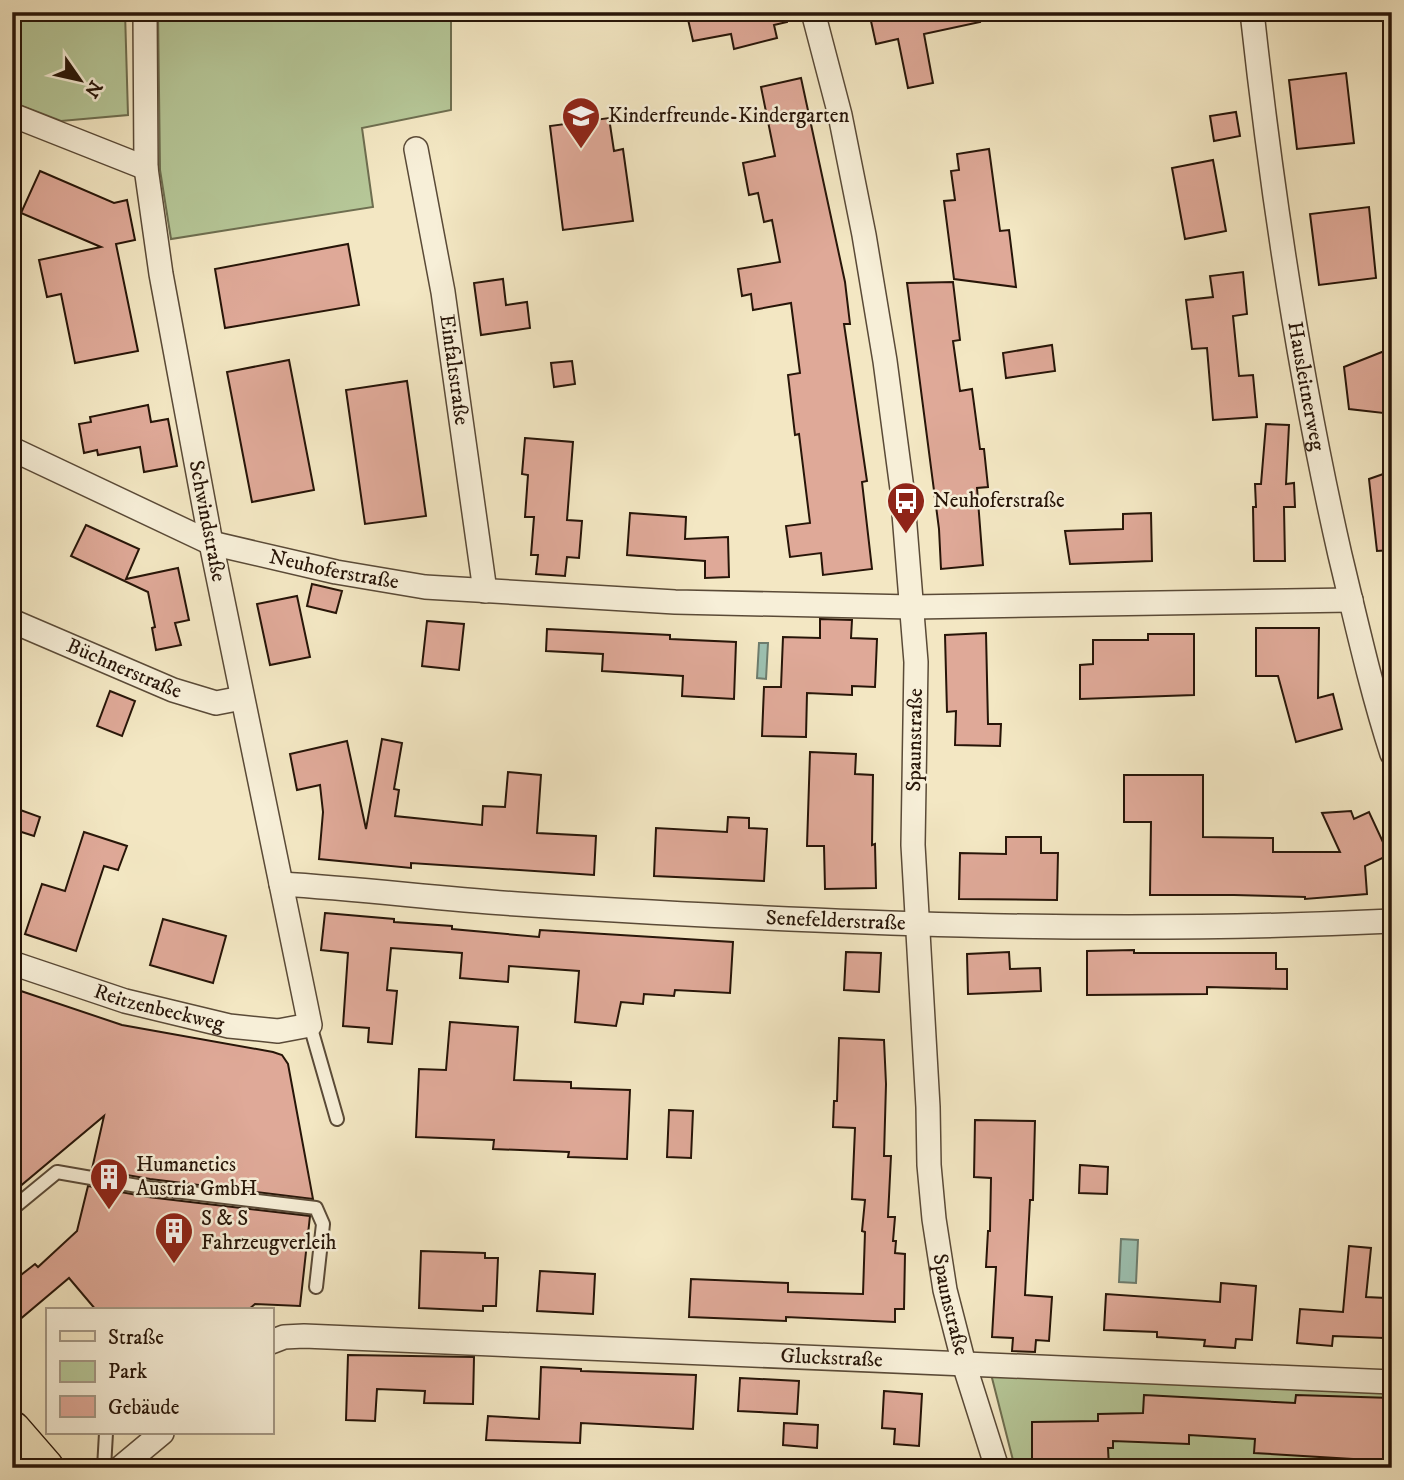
<svg xmlns="http://www.w3.org/2000/svg" width="1404" height="1480" viewBox="0 0 1404 1480" font-family="'IM FELL DW Pica',serif">
<rect width="100%" height="100%" fill="#f3e7c3"/>
<filter id="stains"><feTurbulence type="fractalNoise" baseFrequency=".00286" numOctaves="4"/><feColorMatrix values="0 0 0 0 .2 0 0 0 0 .09 0 0 0 0 .02 0 0 0 .5 -.17"/></filter>
<radialGradient id="worn" r=".72"><stop offset=".6" stop-color="#630" stop-opacity="0"/><stop offset="1" stop-color="#630" stop-opacity=".3"/></radialGradient>
<!-- green -->
<g fill="#b6c798" stroke="#6e6e50" stroke-width="2">
<path d="M12 12H125L128 115 61 121 12 102Z"/>
<path d="M158 12H451V110L362 128 373 207 171 239 160 170Z"/>
<path d="M991 1374 1392 1391V1468H1015Z"/>
</g>
<!-- water -->
<g fill="#9cc0b0" stroke="#6d7c6d" stroke-width="2">
<path d="M759 643H768L766 679 757 678Z"/>
<path d="M1121 1239 1138 1240 1136 1283 1119 1282Z"/>
</g>
<!-- building -->
<g fill="#dfa998" stroke="#271508" stroke-width="2">
<path d="M701 12H786L787 22 774 25 777 38 734 49 731 34 693 41 687 15Z"/>
<path d="M869 12H978L980 22 924 34 933 83 908 88 898 39 876 44Z"/>
<path d="M1346 73 1354 143 1297 149 1289 80Z"/>
<path d="M801 78 845 282 850 324H844L867 481 862 482 872 569 823 575 821 553 790 557 786 526 810 523 799 434 795 435 788 375 800 373 791 303 753 310 751 294 742 296 738 269 780 262 772 220 764 222 758 193 749 195 743 163 775 156 761 87Z"/>
<path d="M1236 112 1240 136 1214 141 1210 116Z"/>
<path d="M609 118 614 151 623 149 633 221 563 230 550 126Z"/>
<path d="M989 149 1000 231 1009 230 1016 287 954 279 944 201 955 200 951 171 959 170 957 154Z"/>
<path d="M1213 160 1226 231 1185 239 1172 168Z"/>
<path d="M40 171 114 203 127 200 135 240 116 244 138 351 75 363 61 294 47 297 39 260 101 247 21 213Z"/>
<path d="M1369 207 1376 278 1319 285 1310 214Z"/>
<path d="M348 244 359 305 225 328 215 269Z"/>
<path d="M1243 272 1247 314 1233 316 1239 376 1253 375 1257 417 1213 420 1207 348 1192 349 1186 300 1213 297 1210 276Z"/>
<path d="M503 279 506 305 527 302 530 328 481 335 474 283Z"/>
<path d="M953 282 960 340 953 341 960 391 972 389 980 449H984L988 487 977 488 983 565 941 569 939 529 907 283Z"/>
<path d="M1052 345 1055 371 1006 378 1003 353Z"/>
<path d="M1392 348V414L1349 409 1344 367Z"/>
<path d="M289 360 314 490 252 502 227 372Z"/>
<path d="M572 361 575 384 554 387 551 363Z"/>
<path d="M407 381 426 516 365 524 346 390Z"/>
<path d="M148 405 151 422 168 419 177 466 144 472 140 447 98 455 97 450 84 453 79 424 91 422 90 417Z"/>
<path d="M1266 424 1289 425 1286 484 1294 483 1295 507H1284L1285 561H1254L1253 507H1256L1255 484H1261Z"/>
<path d="M525 438 573 442 567 520 582 521 579 558 567 557 565 576 536 574 538 555H531L534 517H525L528 475 522 474Z"/>
<path d="M1392 471V550L1377 551 1369 479Z"/>
<path d="M630 513 686 517 685 539 728 537 729 577 705 578V561L627 555Z"/>
<path d="M1151 513 1152 561 1070 564 1065 531 1123 529V514Z"/>
<path d="M86 525 139 549 126 579 178 568 189 620 175 623 181 645 156 650 152 628 155 627 148 592 71 556Z"/>
<path d="M312 584 342 591 336 613 307 606Z"/>
<path d="M297 596 310 657 270 665 257 604Z"/>
<path d="M820 619 852 620 851 638 877 639 875 687 852 686V695L807 693 806 737 762 736 764 687H781L783 637 820 638Z"/>
<path d="M427 621 464 624 459 670 422 666Z"/>
<path d="M1256 628H1319L1318 698 1333 694 1342 729 1296 742 1278 676H1256Z"/>
<path d="M547 629 670 635V639L736 642 734 699 682 696 683 676 602 671 603 654 546 651Z"/>
<path d="M986 633 988 724H1001L1000 746 955 745 956 711 947 712 945 635Z"/>
<path d="M1148 634H1194V695L1080 699V665L1093 664V640H1148Z"/>
<path d="M110 691 135 701 122 736 97 726Z"/>
<path d="M382 739 402 743 394 789 399 790 395 816 482 825 483 806 505 807 508 772 541 775 537 833 596 836 594 875 411 863V868L319 859 323 812 320 785 297 790 290 754 347 741 366 829Z"/>
<path d="M810 752 856 754 855 774 873 775 872 845 875 844 876 888 825 889 824 846H807Z"/>
<path d="M1124 775H1203V837L1273 838V852H1340L1322 813 1351 811 1354 819 1369 812 1389 855 1365 866 1367 894 1305 899V897L1234 895H1150L1151 822H1124Z"/>
<path d="M12 807 40 817 34 836 12 829Z"/>
<path d="M728 817 749 818V828L767 829 764 881 654 876 656 828 727 832Z"/>
<path d="M84 832 127 846 118 870 104 866 76 951 25 934 42 884 65 891Z"/>
<path d="M1006 837H1041V853H1058L1057 900 959 899 960 853 1006 854Z"/>
<path d="M325 913 394 919V922L452 926V929L539 937 540 930 733 942 730 993 675 990 674 996 644 994 643 1004 621 1002 616 1026 575 1022 579 971 509 966 508 982 460 978 462 953 391 948 387 990 397 991 392 1044 368 1042 369 1028 343 1026 348 953 321 950Z"/>
<path d="M163 919 226 936 213 983 150 965Z"/>
<path d="M1134 950V953H1276V969H1287V989L1207 987V994L1087 995V951Z"/>
<path d="M846 952 881 953 879 992 844 990Z"/>
<path d="M1009 952 1010 969 1040 968 1041 991 968 994 967 954Z"/>
<path d="M12 988 122 1025 273 1052 282 1055 288 1064 313 1199 150 1179 92 1169 104 1116 12 1193Z"/>
<path d="M450 1022 518 1027 514 1080 571 1082V1088L630 1090 627 1159 568 1157 569 1152 493 1149 494 1140 416 1137 419 1069 446 1070Z"/>
<path d="M839 1038 884 1040 886 1084 884 1156H891L888 1217H895L893 1241H896L895 1253 905 1254 904 1309H895V1322L786 1317V1321L689 1317 691 1279 788 1283V1292L863 1294 865 1232 862 1231 865 1200 852 1199 855 1128 833 1127 834 1101H837Z"/>
<path d="M669 1110 693 1111 691 1158 667 1157Z"/>
<path d="M975 1120 1035 1121 1033 1200H1030L1025 1295 1052 1297 1049 1341 1036 1340 1035 1352 1012 1351 1013 1338 992 1337 996 1267H986L988 1231H990L991 1178 974 1177Z"/>
<path d="M1080 1165 1108 1167 1107 1194 1079 1193Z"/>
<path d="M88 1186 148 1197 310 1216 300 1306 255 1304 248 1310H96L69 1278 12 1326V1282L35 1264 38 1267 77 1231Z"/>
<path d="M1349 1246 1371 1248 1366 1297 1386 1298 1384 1338 1333 1336 1332 1346 1297 1343 1300 1309 1343 1312Z"/>
<path d="M421 1251 485 1253V1258H498L496 1306H483V1311L419 1308Z"/>
<path d="M540 1271 595 1274 593 1314 537 1311Z"/>
<path d="M1221 1283 1256 1286 1252 1340 1236 1339 1235 1348 1204 1346 1205 1340 1157 1337V1332L1104 1330 1106 1294 1220 1302Z"/>
<path d="M348 1355 474 1357 473 1404 424 1403 425 1391 377 1389 375 1421 346 1420Z"/>
<path d="M541 1367 581 1369V1371L696 1375 693 1429 581 1423 580 1443 486 1440 488 1416 539 1419Z"/>
<path d="M740 1378 799 1381 797 1414 738 1411Z"/>
<path d="M884 1391 922 1394 919 1446 894 1444 895 1429 882 1428Z"/>
<path d="M1144 1395 1295 1403 1296 1395 1392 1398V1468H1351L1352 1459 1254 1453 1255 1439 1189 1435V1444L1113 1441V1448H1108L1109 1468H1032V1422L1098 1421V1414L1143 1413Z"/>
<path d="M784 1423 818 1425 817 1448 783 1445Z"/>
</g>
<g fill="none" stroke-linecap="round" stroke-linejoin="round">
<defs>
<g id="lane">
<path d="M310 1025 337 1119"/>
<path d="M12 1209 57 1172 149 1188 316 1208 323 1224 316 1287"/>
<path d="M104 1468 106 1433"/>
</g>
<g id="street">
<path id="s1" d="M813 12 840 115 864 235 885 361 902 489 916 662 913 845 928 1107 929 1165 934 1219 945 1290 964 1364 997 1468"/>
<path id="s2" d="M1252 12C1272 195 1299 375 1340 555 1356 621 1371 689 1392 754"/>
<path d="M12 115 146 168"/>
<path id="s3" d="M416 149 443 292 485 591"/>
<path id="s4" d="M12 449 211 543 336 572 425 587 675 602 912 607 1351 600"/>
<path id="s5" d="M12 621 173 690 216 703 242 698"/>
<path id="s6" d="M281 884C365 889 448 900 532 905 818 923 1105 935 1392 921"/>
<path id="s7" d="M12 963 125 1001 229 1026 278 1031 310 1025 211 543 161 274 146 168 145 12"/>
<path id="s8" d="M271 1342 284 1337 304 1336 1392 1382"/>
<path d="M120 1468 162 1433"/>
</g>
<path id="primary" d="M12 1430 45 1468"/>
</defs>
<!-- lane casing -->
<use href="#lane" stroke="#5a4a37" stroke-width="16"/>
<!-- street casing -->
<use href="#street" stroke="#5a4a37" stroke-width="26"/>
<!-- primary casing -->
<use href="#primary" stroke="#271508" stroke-width="40"/>
<!-- lane -->
<use href="#lane" stroke="#f7efd8" stroke-width="12"/>
<!-- street -->
<use href="#street" stroke="#f7efd8" stroke-width="23"/>
<!-- primary -->
<use href="#primary" stroke="#f3e7c3" stroke-width="37"/>
</g>
<!-- icons -->
<defs>
<symbol id="school-pin" viewBox="-11 -11 22 30"><path d="M0 17L-7.5 6A9.5 9.5 0 1 1 7.5 6Z" fill="#8f2418" stroke="#f7efd8"/><path d="M0-5L7-2L0 1L-7-2ZM-4 1L0 2.5L4 1V4Q0 6-4 4Z" fill="#fff"/></symbol>
<symbol id="bus-pin" viewBox="-11 -11 22 30"><path d="M0 17L-7.5 6A9.5 9.5 0 1 1 7.5 6Z" fill="#8f2418" stroke="#f7efd8"/><path d="M-5-6H5V4H4V6H2V4H-2V6H-4V4H-5ZM-3.5-4V0h7V-4ZM-3.5 1.2v1.5H-2V1.2ZM2 1.2v1.5H3.5V1.2Z" fill="#fff"/></symbol>
<symbol id="building-pin" viewBox="-11 -11 22 30"><path d="M0 17L-7.5 6A9.5 9.5 0 1 1 7.5 6Z" fill="#8f2418" stroke="#f7efd8"/><path d="M-4-6H4V6H1V3H-1V6H-4ZM-2.5-4.3h1.7v1.8h-1.7ZM.8-4.3h1.7v1.8H.8ZM-2.5-1h1.7V.8h-1.7ZM.8-1h1.7V.8H.8Z" fill="#fff"/></symbol>
</defs>
<g fill-rule="evenodd">
<use href="#school-pin" x="559" y="94" width="44" height="60"/>
<use href="#bus-pin" x="884" y="479" width="44" height="60"/>
<use href="#building-pin" x="87" y="1155" width="44" height="60"/>
<use href="#building-pin" x="152" y="1209" width="44" height="60"/>
</g>
<g text-anchor="middle" dominant-baseline="central" stroke-width="5" stroke-linejoin="round" paint-order="stroke">
<!-- poi labels -->
<g font-size="21" fill="#271508" stroke="#f7efd8" text-anchor="start">
<text x="608" y="116">Kinderfreunde-Kindergarten</text>
<text x="933" y="501">Neuhoferstraße</text>
<text x="136" y="1165">Humanetics<tspan x="136" dy="24">Austria GmbH</tspan></text>
<text x="201" y="1219">S &amp; S<tspan x="201" dy="24">Fahrzeugverleih</tspan></text>
</g>
<!-- street labels -->
<g font-size="21" fill="#271508" stroke="#f7efd8">
<text stroke="none"><textPath href="#s3" startOffset="224">Einfaltstraße</textPath></text>
<text stroke="none"><textPath href="#s2" startOffset="378">Hausleitnerweg</textPath></text>
<text transform="translate(207 521) rotate(79)">Schwindstraße</text>
<text stroke="none"><textPath href="#s4" startOffset="346">Neuhoferstraße</textPath></text>
<text stroke="none"><textPath href="#s5" startOffset="122">Büchnerstraße</textPath></text>
<text transform="translate(915 740) rotate(-89)">Spaunstraße</text>
<text stroke="none"><textPath href="#s6" startOffset="556">Senefelderstraße</textPath></text>
<text stroke="none"><textPath href="#s7" startOffset="154">Reitzenbeckweg</textPath></text>
<text stroke="none"><textPath href="#s1" startOffset="1304">Spaunstraße</textPath></text>
<text stroke="none"><textPath href="#s8" startOffset="562">Gluckstraße</textPath></text>
</g>
</g>
<!-- margin -->
<rect width="1404" height="1480" fill="none" stroke="#f3e7c3" stroke-width="42"/>
<rect x="14" y="14" width="1376" height="1452" fill="none" stroke="#271508" stroke-width="3.5"/>
<rect x="21" y="21" width="1362" height="1438" fill="none" stroke="#271508" stroke-width="2"/>
<!-- legend -->
<rect x="46" y="1308" width="228" height="126" fill="#f7efd8" stroke="#a49885" stroke-width="2"/>
<rect x="60" y="1331" width="35" height="10" fill="#f3e7c3" stroke="#a49885" stroke-width="2"/>
<text x="108" y="1344" font-size="21" fill="#271508">Straße</text>
<rect x="60" y="1361" width="35" height="21" fill="#b6c798" stroke="#a49885" stroke-width="2"/>
<text x="108" y="1378" font-size="21" fill="#271508">Park</text>
<rect x="60" y="1396" width="35" height="21" fill="#dfa998" stroke="#a49885" stroke-width="2"/>
<text x="108" y="1414" font-size="21" fill="#271508">Gebäude</text>
<!-- north arrow -->
<g transform="translate(80 80) rotate(124)" stroke="#f7efd8" stroke-width="5" paint-order="stroke">
<path d="M0-5L12 26L0 18L-12 26Z" fill="#271508"/>
<text y="-10" font-size="19" font-weight="bold" text-anchor="middle" fill="#271508">N</text>
</g>
<rect width="100%" height="100%" filter="url(#stains)"/>
<rect width="100%" height="100%" fill="url(#worn)"/>
</svg>
